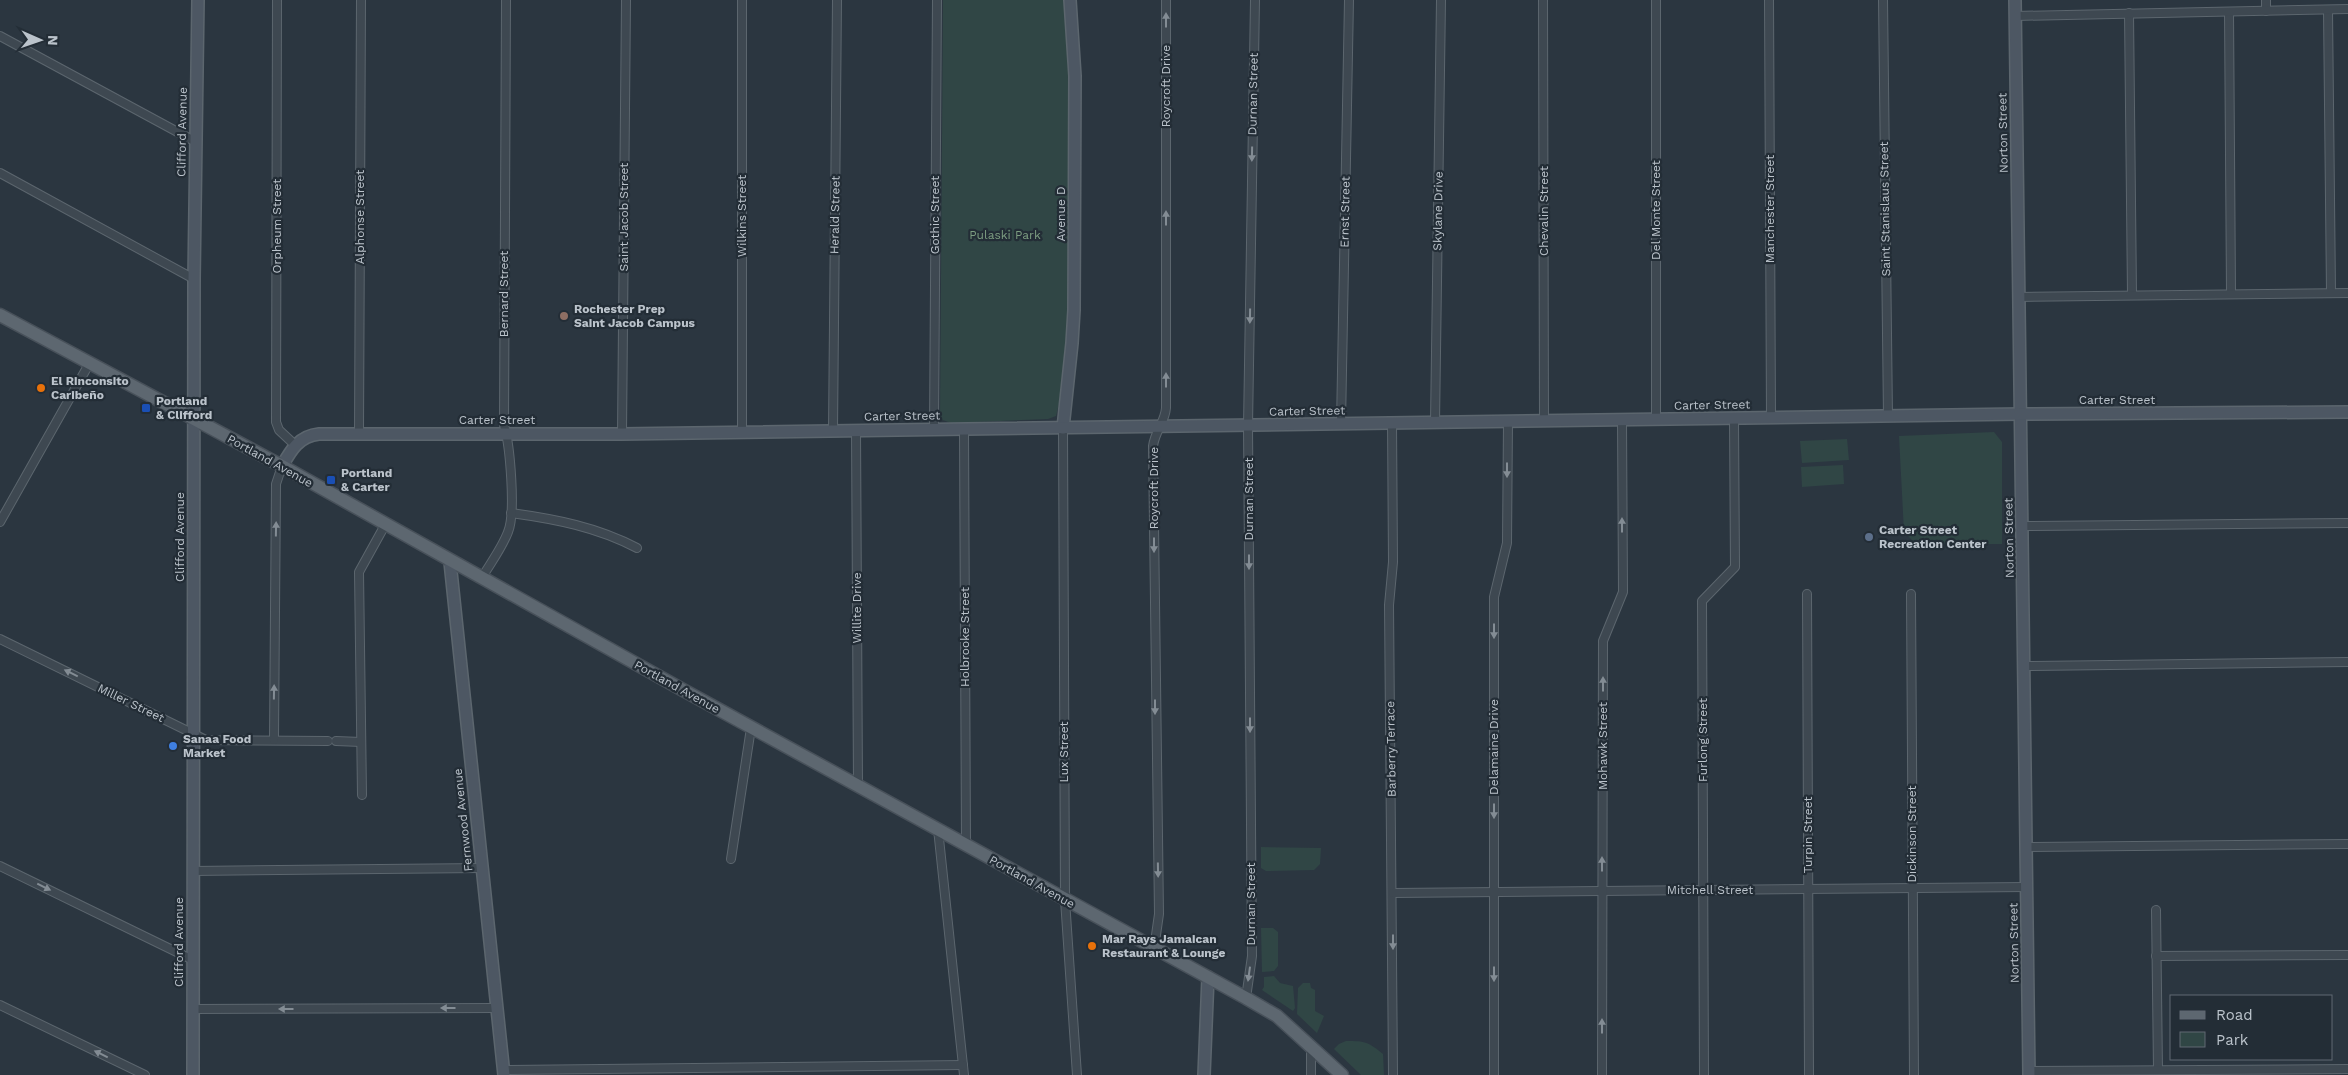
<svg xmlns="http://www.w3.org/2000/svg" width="2348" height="1075" viewBox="0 0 2348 1075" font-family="'Work Sans',sans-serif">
<rect width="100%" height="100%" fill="#2b3640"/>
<!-- green -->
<g fill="#304645">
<path d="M943 0H1065L1069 78 1068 322 1059 404 1056 416 1048 419 951 423 940 419Z"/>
<path d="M1994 432 2002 442V544H1916L1904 532 1899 436Z"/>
<path d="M1847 439 1849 460 1802 463 1800 441Z"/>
<path d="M1843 465 1844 484 1802 487 1801 467Z"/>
<path d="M1261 847 1321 848 1320 864 1314 870 1266 871 1261 868Z"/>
<path d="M1261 928H1273L1278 932V966L1274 971 1262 972Z"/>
<path d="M1274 976 1280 983 1293 986 1295 1008 1293 1011 1262 990 1264 987V977Z"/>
<path d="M1303 983H1310L1311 988 1315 990V1011L1324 1016 1317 1033 1297 1014 1298 988Z"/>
<path d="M1346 1041C1366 1041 1368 1042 1383 1054L1384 1075H1361L1334 1049 1339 1044Z"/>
</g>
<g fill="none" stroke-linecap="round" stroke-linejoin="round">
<defs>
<g id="street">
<path d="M277 0 276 422 279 430 295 445"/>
<path d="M742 0V432"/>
<path d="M1543 0 1544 421"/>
<path d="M1769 0 1771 418"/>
<path d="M1883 0 1888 417"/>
<path d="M2266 0V11"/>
<path d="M2328 10 2331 293"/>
<path d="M2229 12 2231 294"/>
<path d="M2129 13 2132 295"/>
<path d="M2016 16 2348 9"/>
<path d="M0 36 196 142"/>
<path d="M0 173 194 279"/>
<path d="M2019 297 2348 293"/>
<path d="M1656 420V0"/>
<path d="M1392 423 1393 562 1389 605 1393 1075"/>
<path d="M1435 423 1441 0"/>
<path d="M1341 424 1349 0"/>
<path d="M1063 428 1065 900 1077 1075"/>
<path d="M934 429 937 0"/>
<path d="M964 429 966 844"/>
<path d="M833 430 837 0"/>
<path d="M856 430 858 786"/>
<path d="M359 434 361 0"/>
<path d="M622 434 626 0"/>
<path d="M511 513C555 519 597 527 637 548"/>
<path d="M0 522 89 364"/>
<path d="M2022 526 2348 523"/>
<path d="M481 579C490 564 502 548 508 532 516 513 510 445 504 425L506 0"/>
<path d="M1807 594 1809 1075"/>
<path d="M1911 594 1914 1075"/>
<path d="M0 639 206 740 328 741"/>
<path d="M2024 666 2348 662"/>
<path d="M274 740 276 484 282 466"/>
<path d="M336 741 361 742"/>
<path d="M362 795 359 572 385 525"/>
<path d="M938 829 964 1075"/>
<path d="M2026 847 2348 844"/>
<path d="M731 859 751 728"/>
<path d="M0 866 193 960"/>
<path d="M193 871 482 868"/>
<path d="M1393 893 2027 887"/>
<path d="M2156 910 2158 1070"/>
<path d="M1154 949 1159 914 1153 446C1155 431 1165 422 1166 408V0"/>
<path d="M2156 956 2348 955"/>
<path d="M1246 998 1252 956 1248 426 1255 0"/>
<path d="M0 1005 145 1075"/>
<path d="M193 1009 497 1008"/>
<path d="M1311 1047V1075"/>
<path d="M504 1070 963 1065"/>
<path d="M2029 1071 2348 1069"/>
<path d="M1494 1075V597L1507 543 1508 422"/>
<path d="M1602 1075 1603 641 1623 592 1622 421"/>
<path d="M1704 1075 1702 601 1735 567 1734 419"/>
</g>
<g id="secondary">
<path d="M2015 0 2029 1075"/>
<path d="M1063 428 1072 343 1074 310 1075 76 1070 0"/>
<path d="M282 466C291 450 299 436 319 434H622L2020 414 2348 412"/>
<path d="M450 562 504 1075"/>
<path d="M193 1075 194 279 198 0"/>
<path d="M1204 1075 1208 977"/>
</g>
<path id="primary" d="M0 315 282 466 683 690 1246 998 1277 1016 1342 1075"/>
</defs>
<!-- street casing -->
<use href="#street" stroke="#5c666e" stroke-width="10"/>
<!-- secondary casing -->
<use href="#secondary" stroke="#5c666e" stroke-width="14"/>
<!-- primary casing -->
<use href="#primary" stroke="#48515a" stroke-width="15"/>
<!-- street -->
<use href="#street" stroke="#3e4851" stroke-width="8"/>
<!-- secondary -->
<use href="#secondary" stroke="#4d5763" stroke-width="11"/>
<!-- primary -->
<use href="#primary" stroke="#5d6770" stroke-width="12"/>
</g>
<!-- one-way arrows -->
<defs><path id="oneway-solid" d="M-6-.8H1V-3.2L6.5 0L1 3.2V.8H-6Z" transform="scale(1.25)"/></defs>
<g fill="#838c94">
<use href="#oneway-solid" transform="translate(1166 20) rotate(-90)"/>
<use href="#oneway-solid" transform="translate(1252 154) rotate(91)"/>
<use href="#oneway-solid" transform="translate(1166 218) rotate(-90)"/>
<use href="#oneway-solid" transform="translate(1250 316) rotate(91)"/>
<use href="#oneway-solid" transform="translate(1166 380) rotate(-90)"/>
<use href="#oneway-solid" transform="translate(1507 470) rotate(90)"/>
<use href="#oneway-solid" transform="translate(1622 525) rotate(-90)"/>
<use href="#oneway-solid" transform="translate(276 529) rotate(-89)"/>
<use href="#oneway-solid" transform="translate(1154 545) rotate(90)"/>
<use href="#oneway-solid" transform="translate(1249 562) rotate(90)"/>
<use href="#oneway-solid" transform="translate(1494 631) rotate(90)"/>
<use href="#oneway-solid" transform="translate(71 673) rotate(-154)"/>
<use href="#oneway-solid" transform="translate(1603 684) rotate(-90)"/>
<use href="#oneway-solid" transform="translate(274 692) rotate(-89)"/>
<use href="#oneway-solid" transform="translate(1155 707) rotate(90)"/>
<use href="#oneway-solid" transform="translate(1250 725) rotate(90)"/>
<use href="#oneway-solid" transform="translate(1494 811) rotate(90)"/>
<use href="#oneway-solid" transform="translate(1602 864) rotate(-90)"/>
<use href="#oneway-solid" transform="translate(1158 870) rotate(89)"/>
<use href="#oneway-solid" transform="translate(44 887) rotate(26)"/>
<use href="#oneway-solid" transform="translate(1393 942) rotate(90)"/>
<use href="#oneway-solid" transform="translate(1249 974) rotate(98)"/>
<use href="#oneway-solid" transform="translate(1494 974) rotate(90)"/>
<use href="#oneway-solid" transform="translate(448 1008) rotate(180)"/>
<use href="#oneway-solid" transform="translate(286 1009) rotate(180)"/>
<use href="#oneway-solid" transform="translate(1602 1026) rotate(-90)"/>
<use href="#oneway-solid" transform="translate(101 1054) rotate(-154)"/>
</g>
<!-- markers -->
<circle fill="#8d6e63" stroke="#232d36" stroke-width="2" cx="564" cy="316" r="5"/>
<g fill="#e8710a" stroke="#232d36" stroke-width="2">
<circle cx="41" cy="388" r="5"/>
<circle cx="1092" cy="946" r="5"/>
</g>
<g fill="#1a4fb4" stroke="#232d36" stroke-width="2">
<rect x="141" y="403" width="10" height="10" rx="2.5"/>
<rect x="326" y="475" width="10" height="10" rx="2.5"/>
</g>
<circle fill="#5c6f8a" stroke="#232d36" stroke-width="2" cx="1869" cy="537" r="5"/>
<circle fill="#3f7fe0" stroke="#232d36" stroke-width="2" cx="173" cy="746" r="5"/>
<g text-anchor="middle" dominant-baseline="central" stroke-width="4.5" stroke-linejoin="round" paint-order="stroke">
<!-- street labels -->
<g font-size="12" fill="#bbc3cb" stroke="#232d36">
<text transform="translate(1166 86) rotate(-90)">Roycroft Drive</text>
<text transform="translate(1253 94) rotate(-89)">Durnan Street</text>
<text transform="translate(182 132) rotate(-89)">Clifford Avenue</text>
<text transform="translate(2003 133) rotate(-91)">Norton Street</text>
<text transform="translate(1770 209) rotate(-90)">Manchester Street</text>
<text transform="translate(1885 209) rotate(-91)">Saint Stanislaus Street</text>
<text transform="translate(1656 210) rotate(-90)">Del Monte Street</text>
<text transform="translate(1438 211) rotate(-89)">Skylane Drive</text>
<text transform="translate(1544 211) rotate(-90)">Chevalin Street</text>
<text transform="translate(1345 212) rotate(-89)">Ernst Street</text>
<text transform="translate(1061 214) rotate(-90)">Avenue D</text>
<text transform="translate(835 215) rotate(-89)">Herald Street</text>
<text transform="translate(935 215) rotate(-90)">Gothic Street</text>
<text transform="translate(742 216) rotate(-90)">Wilkins Street</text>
<text transform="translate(360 217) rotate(-90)">Alphonse Street</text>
<text transform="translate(624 217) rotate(-90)">Saint Jacob Street</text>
<text transform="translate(277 226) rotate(-90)">Orpheum Street</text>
<text transform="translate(504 294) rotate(-90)">Bernard Street</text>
<text x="2117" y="400">Carter Street</text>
<text transform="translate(1712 405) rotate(-1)">Carter Street</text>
<text transform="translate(1307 411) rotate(-1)">Carter Street</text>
<text transform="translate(902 416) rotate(-1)">Carter Street</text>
<text x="497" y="420">Carter Street</text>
<text transform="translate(270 461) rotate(29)">Portland Avenue</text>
<text transform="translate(1154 488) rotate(-90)">Roycroft Drive</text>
<text transform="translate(1249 499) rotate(-90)">Durnan Street</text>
<text transform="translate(180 537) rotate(-90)">Clifford Avenue</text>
<text transform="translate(2009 538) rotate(-91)">Norton Street</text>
<text transform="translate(857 608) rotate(-90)">Willite Drive</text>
<text transform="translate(965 637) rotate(-90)">Holbrooke Street</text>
<text transform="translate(677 687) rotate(29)">Portland Avenue</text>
<text transform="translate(131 703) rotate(26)">Miller Street</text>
<text transform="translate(1703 740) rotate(-90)">Furlong Street</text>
<text transform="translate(1603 746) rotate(-90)">Mohawk Street</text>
<text transform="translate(1494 747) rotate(-90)">Delamaine Drive</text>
<text transform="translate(1391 749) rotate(-91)">Barberry Terrace</text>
<text transform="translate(1064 752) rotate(-90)">Lux Street</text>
<text transform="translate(463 820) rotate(-96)">Fernwood Avenue</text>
<text transform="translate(1912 834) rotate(-90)">Dickinson Street</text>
<text transform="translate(1808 835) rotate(-90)">Turpin Street</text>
<text transform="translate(1032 882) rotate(29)">Portland Avenue</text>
<text x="1710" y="890">Mitchell Street</text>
<text transform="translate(1251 904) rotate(-90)">Durnan Street</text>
<text transform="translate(179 942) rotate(-90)">Clifford Avenue</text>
<text transform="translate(2014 943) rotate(-91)">Norton Street</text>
</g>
<!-- park labels -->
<g font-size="12" fill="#7c9d81" stroke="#232d36">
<text x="1005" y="235">Pulaski Park</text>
</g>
<!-- poi labels -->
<g font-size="12" font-weight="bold" fill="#bbc3cb" stroke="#232d36" text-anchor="start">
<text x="574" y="309">Rochester Prep<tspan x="574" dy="14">Saint Jacob Campus</tspan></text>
<text x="51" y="381">El Rinconsito<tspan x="51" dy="14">Caribeño</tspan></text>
<text x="156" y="401">Portland<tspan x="156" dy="14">&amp; Clifford</tspan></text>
<text x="341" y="473">Portland<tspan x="341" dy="14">&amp; Carter</tspan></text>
<text x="1879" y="530">Carter Street<tspan x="1879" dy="14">Recreation Center</tspan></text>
<text x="183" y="739">Sanaa Food<tspan x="183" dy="14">Market</tspan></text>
<text x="1102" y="939">Mar Rays Jamaican<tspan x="1102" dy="14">Restaurant &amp; Lounge</tspan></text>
</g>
</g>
<!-- legend -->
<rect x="2170" y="995" width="162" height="65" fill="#232d36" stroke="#606972"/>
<rect x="2180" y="1011" width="25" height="8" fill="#5d6770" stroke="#606972"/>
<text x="2216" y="1020" font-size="15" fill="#bbc3cb">Road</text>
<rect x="2180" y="1032" width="25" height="15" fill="#304645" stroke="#606972"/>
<text x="2216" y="1045" font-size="15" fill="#bbc3cb">Park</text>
<!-- north arrow -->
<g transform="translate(40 40) rotate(92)" stroke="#232d36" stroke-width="4" paint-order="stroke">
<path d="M0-4L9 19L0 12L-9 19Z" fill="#bbc3cb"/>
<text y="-8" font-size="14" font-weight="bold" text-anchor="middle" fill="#bbc3cb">N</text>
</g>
</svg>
